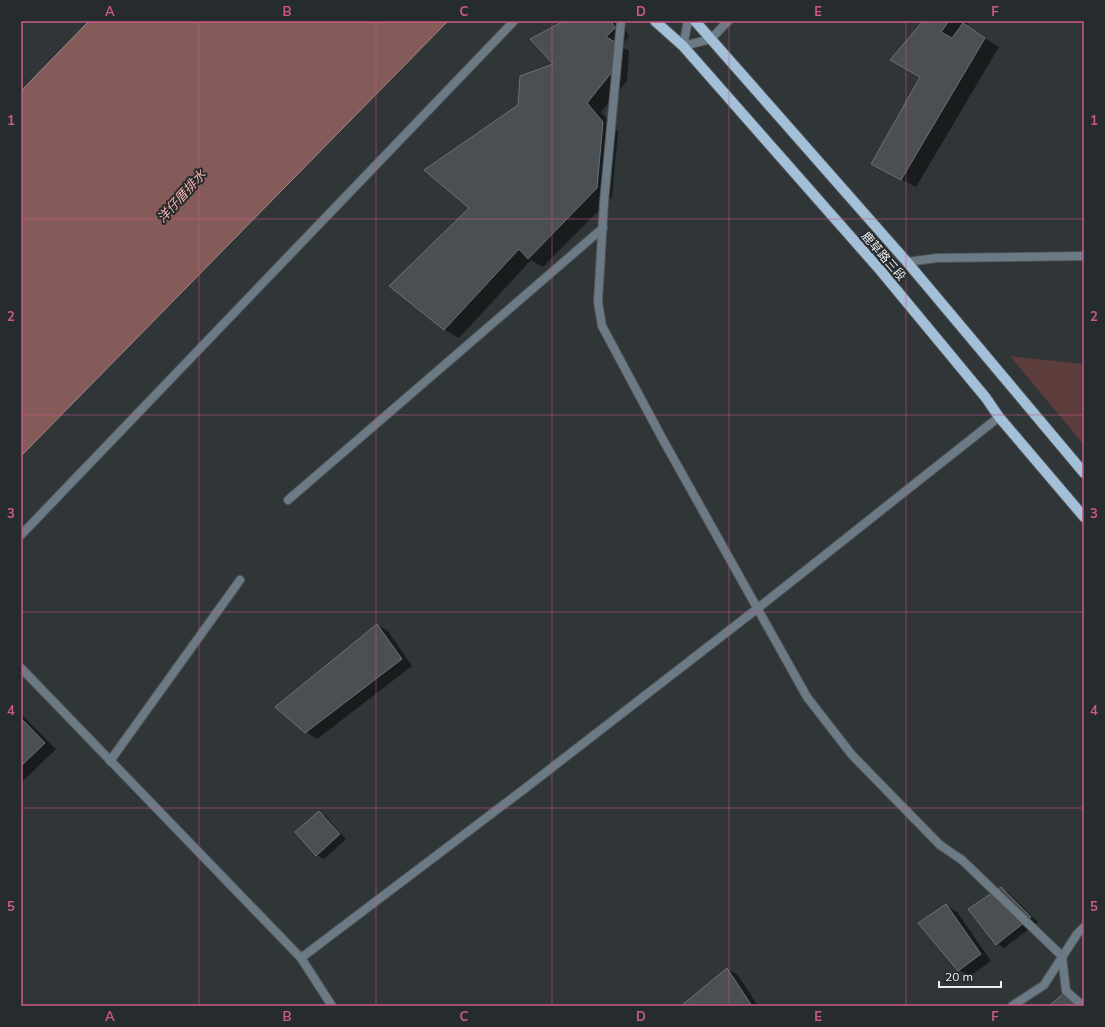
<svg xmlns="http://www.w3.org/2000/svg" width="1105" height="1027" viewBox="0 0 1105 1027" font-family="Mulish,'Noto Sans TC',sans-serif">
<rect width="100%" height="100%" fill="#303538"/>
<!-- green -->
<path fill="#5c3d3b" d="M1010 356 1084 364V445Z"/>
<!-- water -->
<path fill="#855b59" stroke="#a48787" d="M89 21H448L21 456V91Z"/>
<!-- shadow -->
<g fill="#0007">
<path d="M566 21H621L629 37 620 46 629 51 627 81 601 112 618 132 612 197 543 267 531 260 459 338 444 329 471 208 519 106 554 65Z"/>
<path d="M918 21H969L966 26 999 47 916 187 887 172 921 77 923 22Z"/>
<path d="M377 625 388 631 412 666 317 739 306 732 277 707Z"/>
<path d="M21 714 56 749 21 783Z"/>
<path d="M319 812 326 816 346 839 324 859 316 855Z"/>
<path d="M1001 888 1008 892 1038 922 1004 948 997 944Z"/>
<path d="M946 905 957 912 991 961 970 976 959 970Z"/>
<path d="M727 969 738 975 758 1006H683Z"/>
</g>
<!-- building -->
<g fill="#4a4f53" stroke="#6c7176">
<path d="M564 21H611L615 28 606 37 615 42 612 72 587 103 603 122 597 188 528 259 519 249 444 330 389 286 469 208 424 170 518 105 520 76 553 64 530 39Z"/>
<path d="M923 21H949L941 32 952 38 963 23 985 38 901 180 871 164 920 77 890 60Z"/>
<path d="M377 624 402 659 305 733 275 707Z"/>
<path d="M21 718 45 743 21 766Z"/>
<path d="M319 811 340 834 316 856 295 832Z"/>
<path d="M1001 887 1031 917 996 945 968 909Z"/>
<path d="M946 904 981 954 958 971 918 923Z"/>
<path d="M727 968 752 1006H681Z"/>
<path d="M1066 991 1084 1006H1049Z"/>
</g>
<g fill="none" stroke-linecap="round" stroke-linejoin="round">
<defs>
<g id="service">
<path d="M907 262 937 258 1084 256"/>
<path d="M21 668 301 958 332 1006"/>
<path d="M940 845 962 860 1062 956 1066 991 1083 1006"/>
<path d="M301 958 523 790 758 608 999 417"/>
<path d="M1012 1006 1044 985 1077 934 1084 927"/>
</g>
<g id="minor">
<path d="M621 21 604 202 598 302 602 326 662 438 807 697 852 755 940 845"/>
<path d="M288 500 603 228"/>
<path d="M21 535 514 21"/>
<path d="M110 761 240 580"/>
</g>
<path id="tertiary" d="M688 21 683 46 711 39 728 21"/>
<g id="primary">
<path d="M655 21 683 46 880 270 986 398 999 417 1084 517"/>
<path d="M695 21 907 262 1084 473"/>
</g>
</defs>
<!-- service casing -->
<use href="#service" stroke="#4e5356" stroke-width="10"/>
<!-- minor casing -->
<use href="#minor" stroke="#4e5356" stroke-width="10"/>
<!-- tertiary casing -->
<use href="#tertiary" stroke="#4e5356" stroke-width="10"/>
<!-- primary casing -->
<use href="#primary" stroke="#4e5356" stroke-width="12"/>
<!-- service -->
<use href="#service" stroke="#6c7a86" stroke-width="8"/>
<!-- minor -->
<use href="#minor" stroke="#6c7a86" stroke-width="8"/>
<!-- tertiary -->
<use href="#tertiary" stroke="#6c7a86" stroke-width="8"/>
<!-- primary -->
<use href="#primary" stroke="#a3c0d8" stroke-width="10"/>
</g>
<!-- grid -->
<path fill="none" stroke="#cf5888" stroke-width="1" stroke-opacity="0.55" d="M199 21V1006M376 21V1006M552 21V1006M729 21V1006M906 21V1006M21 219H1084M21 415H1084M21 612H1084M21 808H1084"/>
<g text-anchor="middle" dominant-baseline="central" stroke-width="4" stroke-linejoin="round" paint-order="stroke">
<!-- street labels -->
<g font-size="12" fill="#eceff1" stroke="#262b2e">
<text transform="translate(884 256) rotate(49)">鹿草路三段</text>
</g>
<!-- water labels -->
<g font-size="13" font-style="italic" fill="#fab2ae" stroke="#262b2e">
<text transform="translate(181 196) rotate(-48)">洋仔厝排水</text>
</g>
</g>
<!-- border -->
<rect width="1105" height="1027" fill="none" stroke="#262b2e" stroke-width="44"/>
<!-- scale -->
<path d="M939 981v6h62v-6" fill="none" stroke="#eceff1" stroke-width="2"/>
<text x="945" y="981" font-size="12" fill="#eceff1" stroke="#262b2e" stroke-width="3" paint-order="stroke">20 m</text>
<rect x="22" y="22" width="1061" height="983" fill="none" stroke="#cf5888" stroke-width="1.5"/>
<g font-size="13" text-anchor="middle" font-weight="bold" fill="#cf5888">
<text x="110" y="16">A</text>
<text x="287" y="16">B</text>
<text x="464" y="16">C</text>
<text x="641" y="16">D</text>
<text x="818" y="16">E</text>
<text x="995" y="16">F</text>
<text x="11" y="125">1</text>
<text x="1094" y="125">1</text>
<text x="11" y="321">2</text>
<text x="1094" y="321">2</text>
<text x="11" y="518">3</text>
<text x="1094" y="518">3</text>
<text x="11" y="715">4</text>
<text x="1094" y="715">4</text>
<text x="11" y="911">5</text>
<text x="1094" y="911">5</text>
<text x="110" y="1021">A</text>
<text x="287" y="1021">B</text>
<text x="464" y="1021">C</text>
<text x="641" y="1021">D</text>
<text x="818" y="1021">E</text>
<text x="995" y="1021">F</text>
</g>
</svg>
